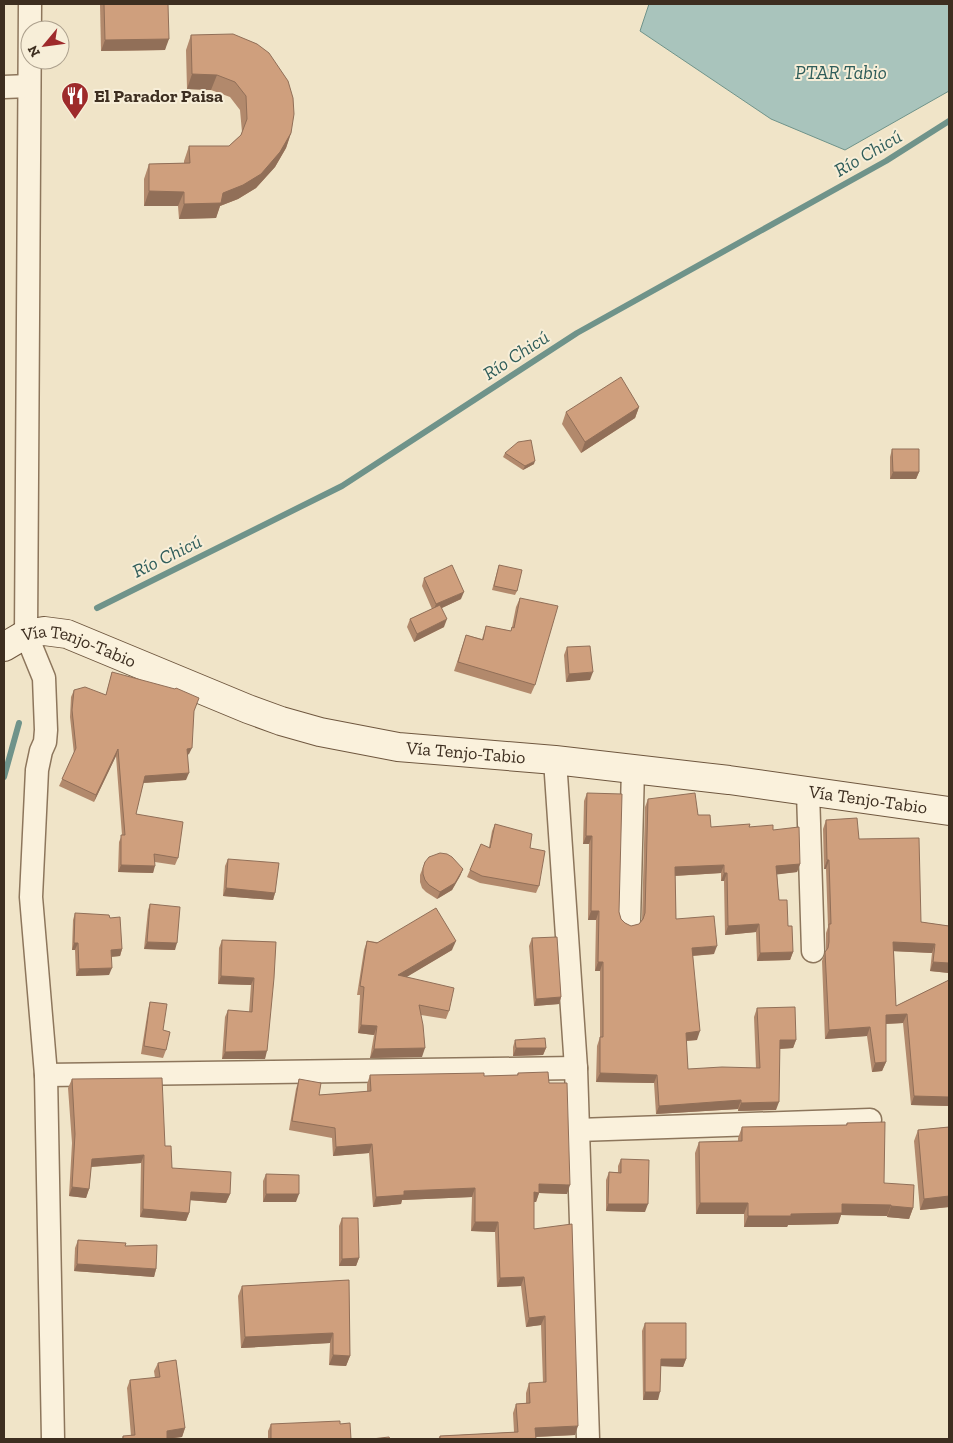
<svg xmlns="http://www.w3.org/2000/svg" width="953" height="1443" viewBox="0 0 953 1443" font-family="'Zilla Slab',serif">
<rect width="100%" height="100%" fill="#f0e4c8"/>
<!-- water -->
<path fill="#a9c4bc" stroke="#6f938a" d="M649 4H949V91L845 150 771 119 640 31Z"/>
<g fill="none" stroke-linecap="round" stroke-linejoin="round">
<!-- stream -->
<g stroke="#6f938a" stroke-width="6">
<path d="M97 608 342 486 577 333 886 161 949 121"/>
<path d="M4 777 19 723"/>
</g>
<defs>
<g id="street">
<path d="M30 4 26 634 44 678 46 730 45 742 41 751 37 770 31 897 46 1075 53 1439"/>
<path d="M4 87 29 86"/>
<path d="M555 760 576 1068 588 1439"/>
<path d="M808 792 813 951"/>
<path d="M629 921 633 769"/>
<path d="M46 1075 576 1068"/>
<path d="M578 1130 870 1120"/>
</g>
<g id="secondary">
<path id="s1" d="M4 647 26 634 44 631 67 634 248 709 281 721 320 732 398 747 555 760 633 769 729 780 949 811"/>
</g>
</defs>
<!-- street casing -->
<use href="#street" stroke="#8d765c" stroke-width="25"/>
<!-- secondary casing -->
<use href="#secondary" stroke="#6f573f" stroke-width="30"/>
<!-- street -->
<use href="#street" stroke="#faf1dc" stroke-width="22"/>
<!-- secondary -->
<use href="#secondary" stroke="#faf1dc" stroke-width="28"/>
</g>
<!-- wall -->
<g fill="#b2896c">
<path d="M100 4H168L165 50 101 51Z"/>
<path d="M191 35 291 133 286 148 275 167 256 188 238 199 220 206 216 218 179 219 178 206H144V179L149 164 184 163V161L189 146H229L241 135 242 132 240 110 230 97 211 90 187 89 186 50Z"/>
<path d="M639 407 635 418 581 453 562 424 566 412Z"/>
<path d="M892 449 919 472 916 479H890V457Z"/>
<path d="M505 453 534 464 523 470 503 457Z"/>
<path d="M499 565 517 591 515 595 492 590Z"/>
<path d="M424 578 461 599 442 608 444 627 414 642 407 627 410 619 432 609 422 586Z"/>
<path d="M520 598 535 685 531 694 454 671 466 635 482 639 486 626 511 631 512 627 516 607Z"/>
<path d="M567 647 590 680 566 682 564 655Z"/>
<path d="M112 672 194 712 189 754 187 755 186 780 143 783 136 814 178 858 175 865 155 862 153 873 118 872 119 842 122 835 116 756 94 802 59 786 74 754 70 717 71 697 74 690 106 695Z"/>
<path d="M587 793 621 919 625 923 631 926 639 924 642 920 645 807 648 799 698 815 711 827H749L773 830 800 864 797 872 777 874 779 900 788 926 793 952 790 960 757 961 756 932 725 935 724 881H721V873L675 876 676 919 714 954 693 956 697 1040 686 1041 688 1069 756 1068 754 1017 757 1008 796 1040 793 1048 780 1049 776 1110 738 1111V1109L656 1114 654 1083 596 1082 597 1046 600 1037V971H595L596 920H588L589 844H583L584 801Z"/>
<path d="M826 820 859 839 921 922 949 926V973L930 971 932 953 894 951 896 1006 949 980V1106L911 1105 903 1023 886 1024V1062L882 1071 872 1072 867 1036 825 1039 822 961 826 950V933L828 927 826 869H824L823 829Z"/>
<path d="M495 824 530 848 539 886 536 893 480 883 467 877 470 870 489 847 492 831Z"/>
<path d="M228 859 275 893 273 900 223 896 225 866Z"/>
<path d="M425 862 463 869 460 876 452 890 437 899 426 892 422 888 420 882V875Z"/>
<path d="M150 904 175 950 144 949 148 910Z"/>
<path d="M75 913 122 949 120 956 111 957 109 975 76 976 75 950H72L73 920Z"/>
<path d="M532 938 561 997 559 1004 534 1006 529 946Z"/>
<path d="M222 940 276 942 265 1059H222L225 1017 228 1010 249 1012 251 985 218 984 219 948Z"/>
<path d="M367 941 452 950 406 977 449 1011 446 1019 421 1015 422 1057 370 1058 374 1035 358 1033 360 995H357L364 950Z"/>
<path d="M150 1002 166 1050 163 1058 141 1054 148 1010Z"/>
<path d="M515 1040 546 1048 543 1055 513 1056V1047Z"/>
<path d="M518 1073 549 1083 567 1194 539 1193 536 1202H534V1229L575 1435 536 1437V1439H438L440 1436 514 1432 513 1413 516 1404 526 1403V1393L529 1383H543L541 1325 526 1327 521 1286 497 1287 495 1232 471 1231 472 1197 402 1200 401 1204 373 1207 369 1153 333 1156 332 1138 289 1130 296 1089 299 1079 319 1095 367 1092V1084L370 1075 484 1076 517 1075Z"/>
<path d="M72 1079 165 1146 172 1168 230 1194 226 1203 190 1200 189 1213 186 1221 140 1217 141 1163 91 1167 89 1189 86 1198 69 1196 72 1143 68 1088Z"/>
<path d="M847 1123 884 1183 913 1208 909 1219 887 1217V1216L841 1215 838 1224 788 1225 787 1227H744V1214H696L695 1153 699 1142 738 1141V1138L742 1127 846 1125Z"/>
<path d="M949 1127V1207L920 1210 914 1141 918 1130Z"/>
<path d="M621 1159 645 1212 606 1211V1180L609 1172H618V1166Z"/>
<path d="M266 1174 296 1202H263V1181Z"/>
<path d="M342 1218 359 1258 356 1266H339V1226Z"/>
<path d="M78 1240 125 1246 156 1269 154 1277 74 1271 75 1248Z"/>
<path d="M349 1280 350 1356 346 1366 329 1365 330 1343 241 1348 238 1296 242 1286Z"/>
<path d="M645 1323 686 1359 683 1367 661 1366 658 1400H643L642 1331Z"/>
<path d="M158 1363 185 1428 182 1437 167 1439H122L123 1436H131L127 1388 130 1380 155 1378 154 1371Z"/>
<path d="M271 1424H340L351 1439H268V1431Z"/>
</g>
<!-- shaded-wall -->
<g fill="#916f58">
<path d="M169 39 165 50 101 51 105 40Z"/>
<path d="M192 74 217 75 211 90 187 89Z"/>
<path d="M291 133 286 148 275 167 256 188 238 199 220 206 216 218 179 219 184 204 223 193Z"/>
<path d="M149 191 184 192 178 206H144Z"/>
<path d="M639 407 635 418 581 453 585 442Z"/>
<path d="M535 461 534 464 523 470 525 466Z"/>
<path d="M893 472H919L916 479H890Z"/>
<path d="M464 592 461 599 433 612 436 604Z"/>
<path d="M447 619 444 627 414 642 417 634Z"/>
<path d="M593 672 590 680 566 682 569 674Z"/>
<path d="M192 748 189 754 184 756 187 749Z"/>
<path d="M118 749 116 756 94 802 96 795Z"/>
<path d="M189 773 186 780 142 783 145 776Z"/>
<path d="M586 836H592L589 844H583Z"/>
<path d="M827 860H829L826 869H824Z"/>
<path d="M800 864 797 872 773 875 776 866Z"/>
<path d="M121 865 155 866 153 873 118 872Z"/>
<path d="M724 865 721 873 672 876 675 867Z"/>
<path d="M463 869 460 876 452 890 437 899 440 892Z"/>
<path d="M724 873H727L724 881H721Z"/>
<path d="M226 888 275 893 273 900 223 896Z"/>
<path d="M591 911H599L596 920H588Z"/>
<path d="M759 924 756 932 725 935 728 926Z"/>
<path d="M456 941 452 950 395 984 398 975Z"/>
<path d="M147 942 177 943 175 950 144 949Z"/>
<path d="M893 942 935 944 932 953 890 951Z"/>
<path d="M74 943H78L75 950H72Z"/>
<path d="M717 946 714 954 689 956 692 948Z"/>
<path d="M122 949 120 956 108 957 111 950Z"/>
<path d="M793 952 790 960 757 961 760 953Z"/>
<path d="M598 962H603L600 971H595Z"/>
<path d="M933 962 949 963V973L930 971Z"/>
<path d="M112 968 109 975 76 976 79 969Z"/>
<path d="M221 976 254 978 251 985 218 984Z"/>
<path d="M561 997 559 1004 534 1006 536 999Z"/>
<path d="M907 1014 903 1023 883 1024 886 1015Z"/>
<path d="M361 1025 377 1026 374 1035 358 1033Z"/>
<path d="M870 1027 867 1036 825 1039 829 1030Z"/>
<path d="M700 1031 697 1040 683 1041 686 1033Z"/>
<path d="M780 1040H796L793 1048 777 1049Z"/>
<path d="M425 1048 422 1057 370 1058 374 1049Z"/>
<path d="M516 1048H546L543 1055 513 1056Z"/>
<path d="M267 1051 265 1059H222L225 1052Z"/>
<path d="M886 1062 882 1071 872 1072 875 1063Z"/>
<path d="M600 1073 657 1075 654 1083 596 1082Z"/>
<path d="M914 1096 949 1097V1106L911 1105Z"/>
<path d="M741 1100 738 1109 656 1114 659 1106Z"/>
<path d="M779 1102 776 1110 738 1111 741 1103Z"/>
<path d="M372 1144 369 1153 333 1156 336 1147Z"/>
<path d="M144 1155 141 1163 89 1167 92 1159Z"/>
<path d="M539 1184 570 1185 567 1194 539 1193 536 1202H531L534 1192Z"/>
<path d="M72 1187 89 1189 86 1198 69 1196Z"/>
<path d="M475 1188 472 1197 402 1200 401 1204 373 1207 376 1197 404 1191Z"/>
<path d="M191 1192 230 1194 226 1203 188 1200Z"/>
<path d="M266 1194H299L296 1202H263Z"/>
<path d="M949 1196V1207L920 1210 924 1199Z"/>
<path d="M700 1203H748L744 1214H696Z"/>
<path d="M608 1204H648L645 1212 606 1211Z"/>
<path d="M842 1204 891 1205 887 1216 841 1215 838 1224 788 1225 787 1227H744L748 1216 791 1214Z"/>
<path d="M891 1206 913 1208 909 1219 887 1217Z"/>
<path d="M143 1209 189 1213 186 1221 140 1217Z"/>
<path d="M475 1222H498L495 1232 471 1231Z"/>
<path d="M359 1258 356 1266H339L342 1259Z"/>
<path d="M77 1264 156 1269 154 1277 74 1271Z"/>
<path d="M524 1277 521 1286 497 1287 500 1278Z"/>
<path d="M545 1316 541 1325 526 1327 529 1318Z"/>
<path d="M333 1333 330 1343 241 1348 245 1337Z"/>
<path d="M333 1355 350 1356 346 1366 329 1365Z"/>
<path d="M661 1359H686L683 1367 658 1366Z"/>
<path d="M645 1392H660L658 1400H643Z"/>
<path d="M578 1426 575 1435 532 1437 535 1428Z"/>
<path d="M185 1428 182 1437 164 1439 167 1431Z"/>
</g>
<!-- building -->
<g fill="#cf9f7d" stroke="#916f58">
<path d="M104 4H168L169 39 105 40Z"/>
<path d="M233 34 257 44 269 53 288 81 293 98 294 114 291 133 280 152 261 174 243 185 223 193 221 203 184 204V192L149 191V164L190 163 189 146H229L241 135 247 119 246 96 235 82 217 75 192 74 191 35Z"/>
<path d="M621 377 639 407 585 442 566 412Z"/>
<path d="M531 440 535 461 525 466 505 453 518 442Z"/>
<path d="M892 449H919V472H893Z"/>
<path d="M452 565 464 592 436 604 424 578Z"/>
<path d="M499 565 522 570 517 591 494 586Z"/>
<path d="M520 598 558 606 535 685 458 662 466 635 483 640 486 626 511 631 512 627 514 628Z"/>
<path d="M440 605 447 619 417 634 410 619Z"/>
<path d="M590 646 593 672 569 674 567 647Z"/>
<path d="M112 672 175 689 176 688 199 698 194 711 192 748 187 749 189 773 145 776 136 814 183 822 178 858 154 854 155 866 121 865V835H125L118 749 96 795 62 779 76 748 72 710 74 690 85 687 106 695Z"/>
<path d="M587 793 622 794 619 912 621 919 625 923 631 926 639 924 643 919 645 913 648 799 695 793 698 815H710L711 827 750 824 749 827 773 825V830L799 827 800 864 776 866 779 900H787L788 926H792L793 952 760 953 759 924 728 926 727 873H724V865L675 867 676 919 714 916 717 946 692 948 700 1031 686 1033 688 1069 722 1067 760 1068 757 1008 795 1007 796 1040H780L779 1102 741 1103V1100L659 1106 657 1075 600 1073V1037H603V962H598L599 911H591L592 836H586Z"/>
<path d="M857 818 859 839 919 838 921 922 949 926V963L933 962 935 944 893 942 896 1006 949 980V1097L914 1096 907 1014 886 1015V1062L875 1063 870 1027 829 1030 825 952 828 948 829 942V924H831L829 860H827L826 820Z"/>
<path d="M495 824 532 834 530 848 545 851 539 886 482 876 470 870 481 844 490 848Z"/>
<path d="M440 853 447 854 452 857 463 869 455 883 440 892 429 885 425 880 423 874V868L425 862 429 857Z"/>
<path d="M228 859 279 863 275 893 226 888Z"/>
<path d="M150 904 180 907 177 943 147 942Z"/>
<path d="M436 908 456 941 398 975 454 988 449 1011 419 1005 423 1025 425 1048 374 1049 377 1026 361 1025 364 987 360 986 367 941 377 943Z"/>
<path d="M75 913 109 915 110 918 120 917 122 949 111 950 112 968 79 969 78 943H74Z"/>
<path d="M557 937 561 997 536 999 532 938Z"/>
<path d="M222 940 276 942 274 978 267 1051 225 1052 228 1010 252 1012 254 978 221 976Z"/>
<path d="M150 1002 167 1004 163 1030 170 1032 166 1050 144 1046Z"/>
<path d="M545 1038 546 1048H516L515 1040Z"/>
<path d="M548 1072 549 1083H567L570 1185 539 1184V1193L534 1192V1229L572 1224 578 1426 535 1428 536 1439H440V1436L518 1432 516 1404 530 1403 529 1383 546 1382 545 1316 529 1318 524 1277 500 1278 498 1222H475V1188L404 1191V1195L376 1197 372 1144 336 1147 335 1128 292 1121 299 1079 321 1083 319 1095 371 1091 370 1075 484 1073V1076L518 1075V1073Z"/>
<path d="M162 1078 165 1146H171L172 1168 231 1172 230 1194 191 1192 189 1213 143 1209 144 1155 92 1159 89 1189 72 1187 75 1134 72 1079Z"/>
<path d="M885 1122 884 1183 914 1185 913 1208 891 1206V1205L842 1204V1213L791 1214V1216H748V1203H700L699 1142 742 1141V1127L847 1125V1123Z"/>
<path d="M949 1127V1196L924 1199 918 1130Z"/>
<path d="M621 1159 649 1160 648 1204H608L609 1172 621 1173Z"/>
<path d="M266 1174 299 1175V1194H266Z"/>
<path d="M342 1218H358L359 1258 342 1259Z"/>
<path d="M78 1240 126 1243 125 1246 157 1245 156 1269 77 1264Z"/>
<path d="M349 1280 350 1356 333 1355V1333L245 1337 242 1286Z"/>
<path d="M645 1323H686V1359H661L660 1392H645Z"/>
<path d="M176 1360 185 1428 167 1431V1439H123V1436L135 1435 130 1380 160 1377 158 1363Z"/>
<path d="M340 1421V1424L350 1423 351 1439H271V1424Z"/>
<path d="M389 1437 390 1439H372Z"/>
</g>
<!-- icons -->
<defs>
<symbol id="restaurant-pin" viewBox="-11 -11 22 30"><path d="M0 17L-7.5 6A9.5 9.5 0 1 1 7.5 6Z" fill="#9e2a2b" stroke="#f7eed8"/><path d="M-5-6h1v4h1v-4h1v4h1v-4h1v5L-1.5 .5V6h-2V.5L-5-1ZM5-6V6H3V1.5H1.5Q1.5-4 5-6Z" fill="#fff"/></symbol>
</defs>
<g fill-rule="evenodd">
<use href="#restaurant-pin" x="59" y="80" width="32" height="43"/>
</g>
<g text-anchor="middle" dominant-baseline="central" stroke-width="4" stroke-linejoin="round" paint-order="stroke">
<!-- poi labels -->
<g font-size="18" font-weight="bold" fill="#3d2e20" stroke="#f7eed8" text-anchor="start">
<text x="94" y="96">El Parador Paisa</text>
</g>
<!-- street labels -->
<g font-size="18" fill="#3d2e20" stroke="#f7eed8">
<text stroke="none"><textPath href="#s1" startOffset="81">Vía Tenjo-Tabio</textPath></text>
<text stroke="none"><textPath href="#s1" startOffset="486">Vía Tenjo-Tabio</textPath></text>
<text stroke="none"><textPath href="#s1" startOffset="891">Vía Tenjo-Tabio</textPath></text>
</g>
<!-- water labels -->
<g font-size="19" font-style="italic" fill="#2f5d5a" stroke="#f7eed8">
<text x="841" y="72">PTAR Tabio</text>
<text transform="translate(868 153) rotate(-30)">Río Chicú</text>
<text transform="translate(516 355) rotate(-33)">Río Chicú</text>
<text transform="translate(167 556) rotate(-26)">Río Chicú</text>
</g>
</g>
<!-- border -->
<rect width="953" height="1443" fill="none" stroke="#3d2e20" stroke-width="10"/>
<!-- north arrow -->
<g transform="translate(45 45) rotate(241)"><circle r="24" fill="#f7eed8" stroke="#ada18e"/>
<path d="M0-4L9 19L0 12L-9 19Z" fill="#9e2a2b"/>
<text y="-8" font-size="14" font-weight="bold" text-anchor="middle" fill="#3d2e20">N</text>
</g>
</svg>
